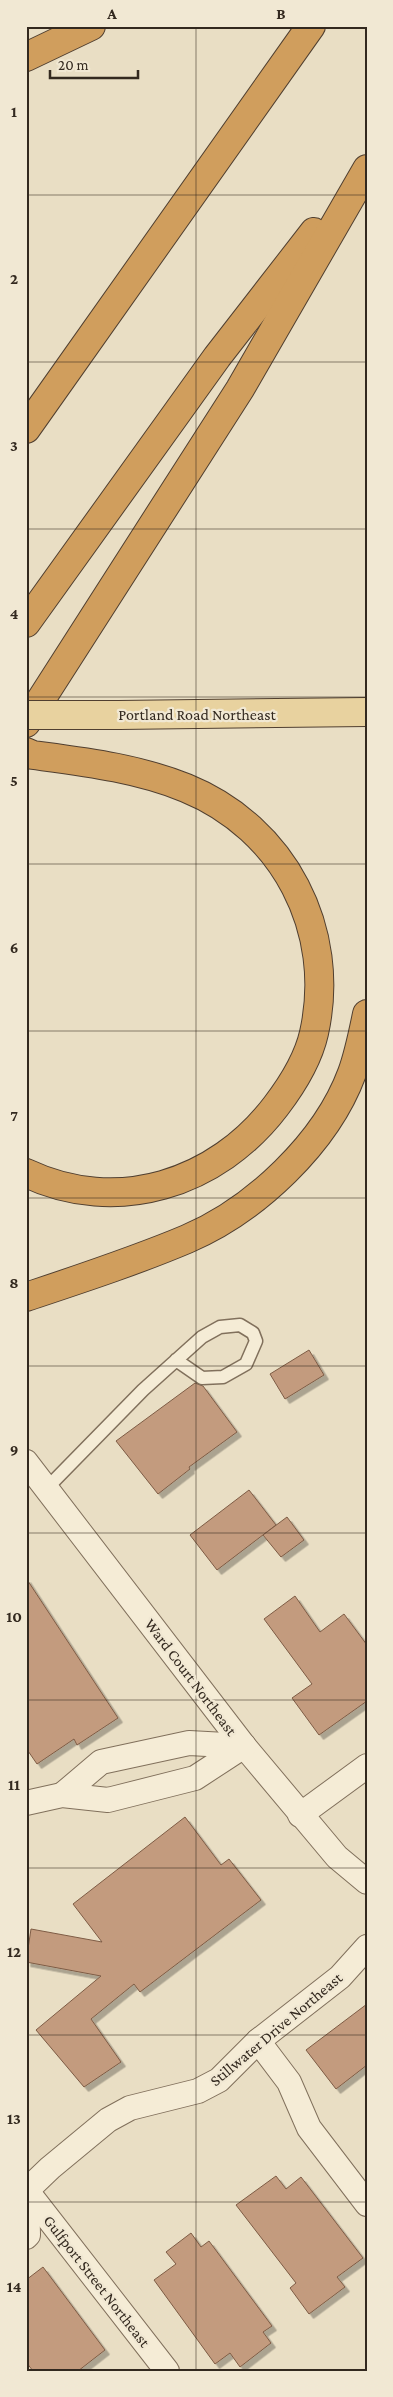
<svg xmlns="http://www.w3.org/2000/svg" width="393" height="2397" viewBox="0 0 393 2397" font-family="'Crimson Pro',serif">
<defs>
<filter id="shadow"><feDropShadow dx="4.5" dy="4.5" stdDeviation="0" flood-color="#0004"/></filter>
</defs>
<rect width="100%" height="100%" fill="#e9dec4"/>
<!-- building -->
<g fill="#c39b7e" stroke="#7e5c45" filter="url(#shadow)">
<path d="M309 1350 324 1375 285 1399 270 1374Z"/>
<path d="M195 1383 203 1386 237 1432 189 1467 190 1469 158 1494 116 1441Z"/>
<path d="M249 1490 276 1525 217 1570 190 1535Z"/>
<path d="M287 1517 304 1540 281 1557 263 1535Z"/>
<path d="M26 1578 118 1718 77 1745 74 1739 37 1764 26 1748Z"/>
<path d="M295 1596 320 1632 344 1614 367 1645V1701L319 1735 292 1698 312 1684 264 1619Z"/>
<path d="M185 1817 221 1865 229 1859 261 1900 140 1992 134 1984 91 2019 121 2062 84 2087 36 2030 101 1976 26 1962 31 1929 102 1942 73 1904Z"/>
<path d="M367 2004V2065L336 2089 306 2050Z"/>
<path d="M276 2176 286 2189 301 2177 363 2258 337 2277 345 2287 309 2314 290 2288 296 2283 236 2205Z"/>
<path d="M191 2233 201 2247 209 2241 272 2326 263 2332 271 2343 240 2367 230 2353 215 2364 154 2280 176 2264 166 2252Z"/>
<path d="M43 2267 105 2350 78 2371H33L26 2362V2280Z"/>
</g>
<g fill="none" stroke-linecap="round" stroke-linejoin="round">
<defs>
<path id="service" d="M47 1488 143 1390 202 1337 220 1327 240 1325 253 1333 256 1341 246 1364 223 1377 202 1378 176 1360"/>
<g id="minor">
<path d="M26 1462 244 1746 337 1857 367 1882"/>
<path d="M62 1795 101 1762 189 1743 244 1746"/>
<path d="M26 1803 62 1795 108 1800 195 1778 244 1746"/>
<path d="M300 1815 367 1766"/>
<path d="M258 2041 289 2082 309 2128 367 2204"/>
<path d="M26 2191 50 2168 108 2120 130 2108 198 2091 219 2080 258 2041 340 1977 367 1947"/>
<path d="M27 2191 167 2371"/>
<path d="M26 2237 28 2235 27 2191"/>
</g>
<path id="primary" d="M119 715 367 712"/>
<g id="motorway">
<path d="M26 57 91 26"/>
<path d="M26 429 311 26"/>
<path d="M26 623 217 357 314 232"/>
<path d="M26 723 240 389 367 169"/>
<path d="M26 752 33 755C85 762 137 768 186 788 284 828 337 930 314 1033 308 1060 292 1085 276 1106 217 1184 117 1216 26 1173"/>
<path d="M26 1297C80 1279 135 1261 187 1239 255 1210 326 1143 352 1073 359 1054 363 1033 367 1014"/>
</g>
</defs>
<!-- service casing -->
<use href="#service" stroke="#81705c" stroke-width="15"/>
<!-- minor casing -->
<use href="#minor" stroke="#81705c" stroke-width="26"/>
<!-- primary casing -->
<use href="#primary" stroke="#503f30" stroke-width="30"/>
<!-- motorway casing -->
<use href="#motorway" stroke="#503f30" stroke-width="30"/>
<!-- service -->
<use href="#service" stroke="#f5ecd6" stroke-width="12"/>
<!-- minor -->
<use href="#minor" stroke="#f5ecd6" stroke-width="24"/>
<!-- primary -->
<use href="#primary" stroke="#e8d29f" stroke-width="28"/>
<!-- motorway -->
<use href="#motorway" stroke="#d09e5d" stroke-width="28"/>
<defs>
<path id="primary-bridge" d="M26 715H119"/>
</defs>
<!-- primary-bridge casing -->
<use href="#primary-bridge" stroke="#503f30" stroke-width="30" stroke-linecap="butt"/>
<!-- primary-bridge -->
<use href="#primary-bridge" stroke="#e8d29f" stroke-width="28"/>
</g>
<!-- grid -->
<path fill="none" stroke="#33291f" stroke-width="1" stroke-opacity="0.55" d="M196 26V2371M26 195H367M26 362H367M26 529H367M26 697H367M26 864H367M26 1031H367M26 1198H367M26 1366H367M26 1533H367M26 1700H367M26 1868H367M26 2035H367M26 2202H367"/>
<g text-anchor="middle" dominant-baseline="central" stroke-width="4.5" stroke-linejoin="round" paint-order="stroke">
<!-- street labels -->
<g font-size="16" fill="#33291f" stroke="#f1e8d3">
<text x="197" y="714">Portland Road Northeast</text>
<text transform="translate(191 1677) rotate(53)">Ward Court Northeast</text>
<text transform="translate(276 2029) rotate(-40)">Stillwater Drive Northeast</text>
<text transform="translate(97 2281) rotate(52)">Gulfport Street Northeast</text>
</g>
</g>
<!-- border -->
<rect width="393" height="2397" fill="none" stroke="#f1e8d3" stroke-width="55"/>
<!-- scale -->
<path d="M50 70v8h88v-8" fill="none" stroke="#33291f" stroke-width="2.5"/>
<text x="58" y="70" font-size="15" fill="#33291f" stroke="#f1e8d3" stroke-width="4" paint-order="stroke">20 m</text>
<rect x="28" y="28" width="338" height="2342" fill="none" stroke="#33291f" stroke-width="2"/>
<g font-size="16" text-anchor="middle" font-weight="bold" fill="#33291f">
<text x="112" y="19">A</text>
<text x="281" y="19">B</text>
<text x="14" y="117">1</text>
<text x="14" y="284">2</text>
<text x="14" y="451">3</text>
<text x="14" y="619">4</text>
<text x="14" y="786">5</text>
<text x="14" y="953">6</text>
<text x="14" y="1121">7</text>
<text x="14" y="1288">8</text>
<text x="14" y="1455">9</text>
<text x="14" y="1622">10</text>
<text x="14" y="1790">11</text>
<text x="14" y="1957">12</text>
<text x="14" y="2124">13</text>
<text x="14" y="2292">14</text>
</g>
</svg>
